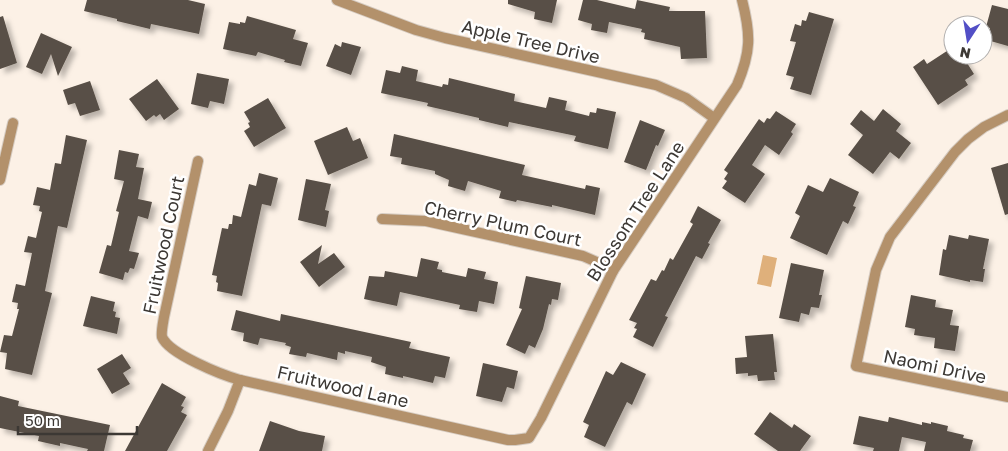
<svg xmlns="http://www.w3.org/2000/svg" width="1008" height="451" viewBox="0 0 1008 451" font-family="'Golos Text',sans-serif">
<defs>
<filter id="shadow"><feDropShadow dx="4.5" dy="4.5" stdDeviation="2.5" flood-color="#0004"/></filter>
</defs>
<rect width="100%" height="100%" fill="#fcf1e6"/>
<!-- water -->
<path fill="#dfb07b" d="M763 255 777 258 771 287 757 284Z"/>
<!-- building -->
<g fill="#595047" filter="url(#shadow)">
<path d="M87 0H188L205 4 199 34 151 24 150 29 117 21V19L84 11Z"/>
<path d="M508 0H557L552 23 534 19 535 12 508 4Z"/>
<path d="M583 0H597L635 9 637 0 670 7 669 11H705L707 58 681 59 680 47 644 39 645 33 641 32 642 29 609 22 607 33 591 30 592 24 578 20Z"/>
<path d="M992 5 1008 9V46L987 40 990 28 986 27Z"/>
<path d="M809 12 834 19 811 95 790 89 794 77 786 75 796 42 790 41 795 24 801 26 802 20 806 21Z"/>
<path d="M3 16 17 63 0 69V17Z"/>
<path d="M247 16 296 30 293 39 308 43 301 66 284 62 285 60 258 52 256 56 223 49 229 22 240 24V22L245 23Z"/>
<path d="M41 33 72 47 58 76 51 54 42 74 26 67Z"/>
<path d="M342 42 361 47 351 75 326 66 335 44 341 47Z"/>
<path d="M953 47V55H962L974 74 965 80 968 85 938 105 913 67 924 59 927 64Z"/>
<path d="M402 66 418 70 416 81 442 87 443 84 448 85 449 78 515 94 514 101 546 108 549 97 567 101 565 110 589 116 590 112 596 113 597 108 616 112 608 149 574 141 576 136 509 122 508 127 479 120V118L427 106 428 103 381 93 386 70 400 73Z"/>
<path d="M197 73 229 79 224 104 210 101 208 108 191 104Z"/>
<path d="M157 79 179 109 164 120 160 114 156 117 154 115 146 121 129 99Z"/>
<path d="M90 81 100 110 80 116 75 103 68 105 63 90Z"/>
<path d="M268 98 286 128 254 147 244 131 250 127 248 123 250 122 244 112Z"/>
<path d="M883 109 901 124 896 131 911 143 899 159 890 152 873 174 848 155 863 135 850 124 861 110 874 121Z"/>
<path d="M776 111 796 124 791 132 793 134 779 155 765 145 752 165 765 174 745 203 722 188 727 181 724 179 728 173 724 170 759 119 764 123 767 118 770 119Z"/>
<path d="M640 120 665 130 658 146 656 145 646 170 624 162Z"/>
<path d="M347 127 353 141 360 138 368 158 328 175 314 141Z"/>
<path d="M394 134 525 165 522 175 585 189 586 185 600 188 595 215 552 205V207L517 200 516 202 499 198 501 191 468 181 465 191 448 186 449 180 435 174V171L401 164 402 158 390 156Z"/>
<path d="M66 135 87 140 67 228 58 226 45 291 52 293 32 375 5 369 7 353 0 352 4 335 12 336 19 309H17L18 303 12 302 16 284 25 286 32 253 24 252 28 236 36 238 42 212 39 211 40 206 33 205 37 187 50 190 55 163 61 164Z"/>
<path d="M119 150 139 154 136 167 144 168 138 199 152 202 148 219 138 216 129 251 139 253 134 269 130 268 128 273 125 272 123 280 99 273 107 245 111 246 119 212 116 211 124 181 114 179Z"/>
<path d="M1008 163V214L1005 215 991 168Z"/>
<path d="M259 173 278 178 271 206 262 204 242 296 217 291 218 283 216 282 217 276 212 275 222 228 228 229 229 224H232L233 215 241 217 249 184 256 186Z"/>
<path d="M830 178 859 192 853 206 856 207 848 224 843 221 827 255 790 238 800 216 795 213 808 185 823 192Z"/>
<path d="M306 179 331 184 325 210 329 211 326 227 298 220Z"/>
<path d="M698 206 721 220 708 243 710 244 702 259 696 256 665 316 668 317 653 347 633 337 637 329 634 328 637 323 629 320 651 279 656 281 662 270 664 271 670 258 673 260 693 224 690 222Z"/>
<path d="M949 235 968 239 969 235 989 239 983 269H985L983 282 970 280V282L939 275 943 249 946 250Z"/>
<path d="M322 245 318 264 334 253 345 267 319 287 300 262Z"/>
<path d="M421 258 439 262 437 269 442 270V272L466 277 468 268 486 272 484 279 498 282 494 304 479 301 477 312 459 309 460 305 400 292 397 306 364 299 369 276 384 277 385 271 417 277Z"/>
<path d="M791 263 824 270 819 295H822L819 308 811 307 809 315 801 313 799 322 779 318Z"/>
<path d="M526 276 561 283 558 300 552 299 551 305 549 304 543 329 535 348 529 345 525 354 506 345 522 309 519 308Z"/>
<path d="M911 295 936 300 935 307 953 310 950 325 959 326 955 351 934 348 935 338 914 335 915 329 905 327Z"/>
<path d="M91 296 115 302 113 311 116 312 115 317 120 318 117 334 83 326Z"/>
<path d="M236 310 280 321 281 314 411 342 409 348 450 357 445 378 435 376 433 383 403 376V378L385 374 386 367 371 362 372 357 345 351V354L338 352 337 360 307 353 306 357 289 354 291 347 285 345 286 343 260 338 258 345 243 341 244 333 231 330Z"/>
<path d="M773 334 777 372H774L775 380 758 381 757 375 748 376V373L736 374 735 358 747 357 745 336Z"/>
<path d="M122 354 131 368 123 373 130 384 112 394 97 369Z"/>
<path d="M621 362 646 374 632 405 627 402 605 447 584 437 589 425 583 422 606 371 613 375Z"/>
<path d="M483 363 518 371 514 389 507 387 502 402 476 396Z"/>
<path d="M162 383 186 397 181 406 184 407 181 412 187 415 167 451H125Z"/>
<path d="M0 396 19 401 18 406 110 425 104 451H87L88 449 60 443V446L38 441 39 436 0 428Z"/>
<path d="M770 412 792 428 794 424 811 436 800 451H778L754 434Z"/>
<path d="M859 416 888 422 889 417 922 425V422L931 424V422L948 426 947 431 964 435 963 438 973 440 970 451H924L926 442 902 437 899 451H873L874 448 853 444Z"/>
<path d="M270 421 299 431 325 436 322 451H259Z"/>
</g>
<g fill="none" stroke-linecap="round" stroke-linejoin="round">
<defs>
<g id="minor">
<path d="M337 0 416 30 445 38 656 85 686 98 714 118"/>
<path d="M1008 115 984 127 968 139 955 152 890 237 876 270 856 366 1008 397"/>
<path d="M198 161 164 317C163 323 161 332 162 337 169 354 222 375 240 380L508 440H515L529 438 541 418 613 271 737 85C751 52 751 35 742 0"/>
<path d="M0 180 13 123"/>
<path d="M382 219 426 221 583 256 599 263 613 271"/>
<path d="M208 451 228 411 240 380"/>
</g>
</defs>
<!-- minor casing -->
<use href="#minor" stroke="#d6ccc2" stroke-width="12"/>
<!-- minor -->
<use href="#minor" stroke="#b3916b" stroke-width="10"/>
</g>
<g text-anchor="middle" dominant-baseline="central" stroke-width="5" stroke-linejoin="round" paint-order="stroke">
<!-- street labels -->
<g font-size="18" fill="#3c3834" stroke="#fff">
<text transform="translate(531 41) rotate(13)">Apple Tree Drive</text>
<text transform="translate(635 211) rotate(-57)">Blossom Tree Lane</text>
<text transform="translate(503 223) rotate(12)">Cherry Plum Court</text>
<text transform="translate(163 245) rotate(-78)">Fruitwood Court</text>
<text transform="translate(935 366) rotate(12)">Naomi Drive</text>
<text transform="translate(343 386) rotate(13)">Fruitwood Lane</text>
</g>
</g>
<!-- north arrow -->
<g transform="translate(968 40) rotate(192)"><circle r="24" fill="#ffffff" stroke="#b1afae"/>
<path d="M0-4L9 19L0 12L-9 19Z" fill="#524fc6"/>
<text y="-8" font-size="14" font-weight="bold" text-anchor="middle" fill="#3c3834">N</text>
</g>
<!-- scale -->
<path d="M18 426v8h119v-8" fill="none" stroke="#3c3834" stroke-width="2.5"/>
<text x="25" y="426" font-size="15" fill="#3c3834" stroke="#ffffff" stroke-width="4" paint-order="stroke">50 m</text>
</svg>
